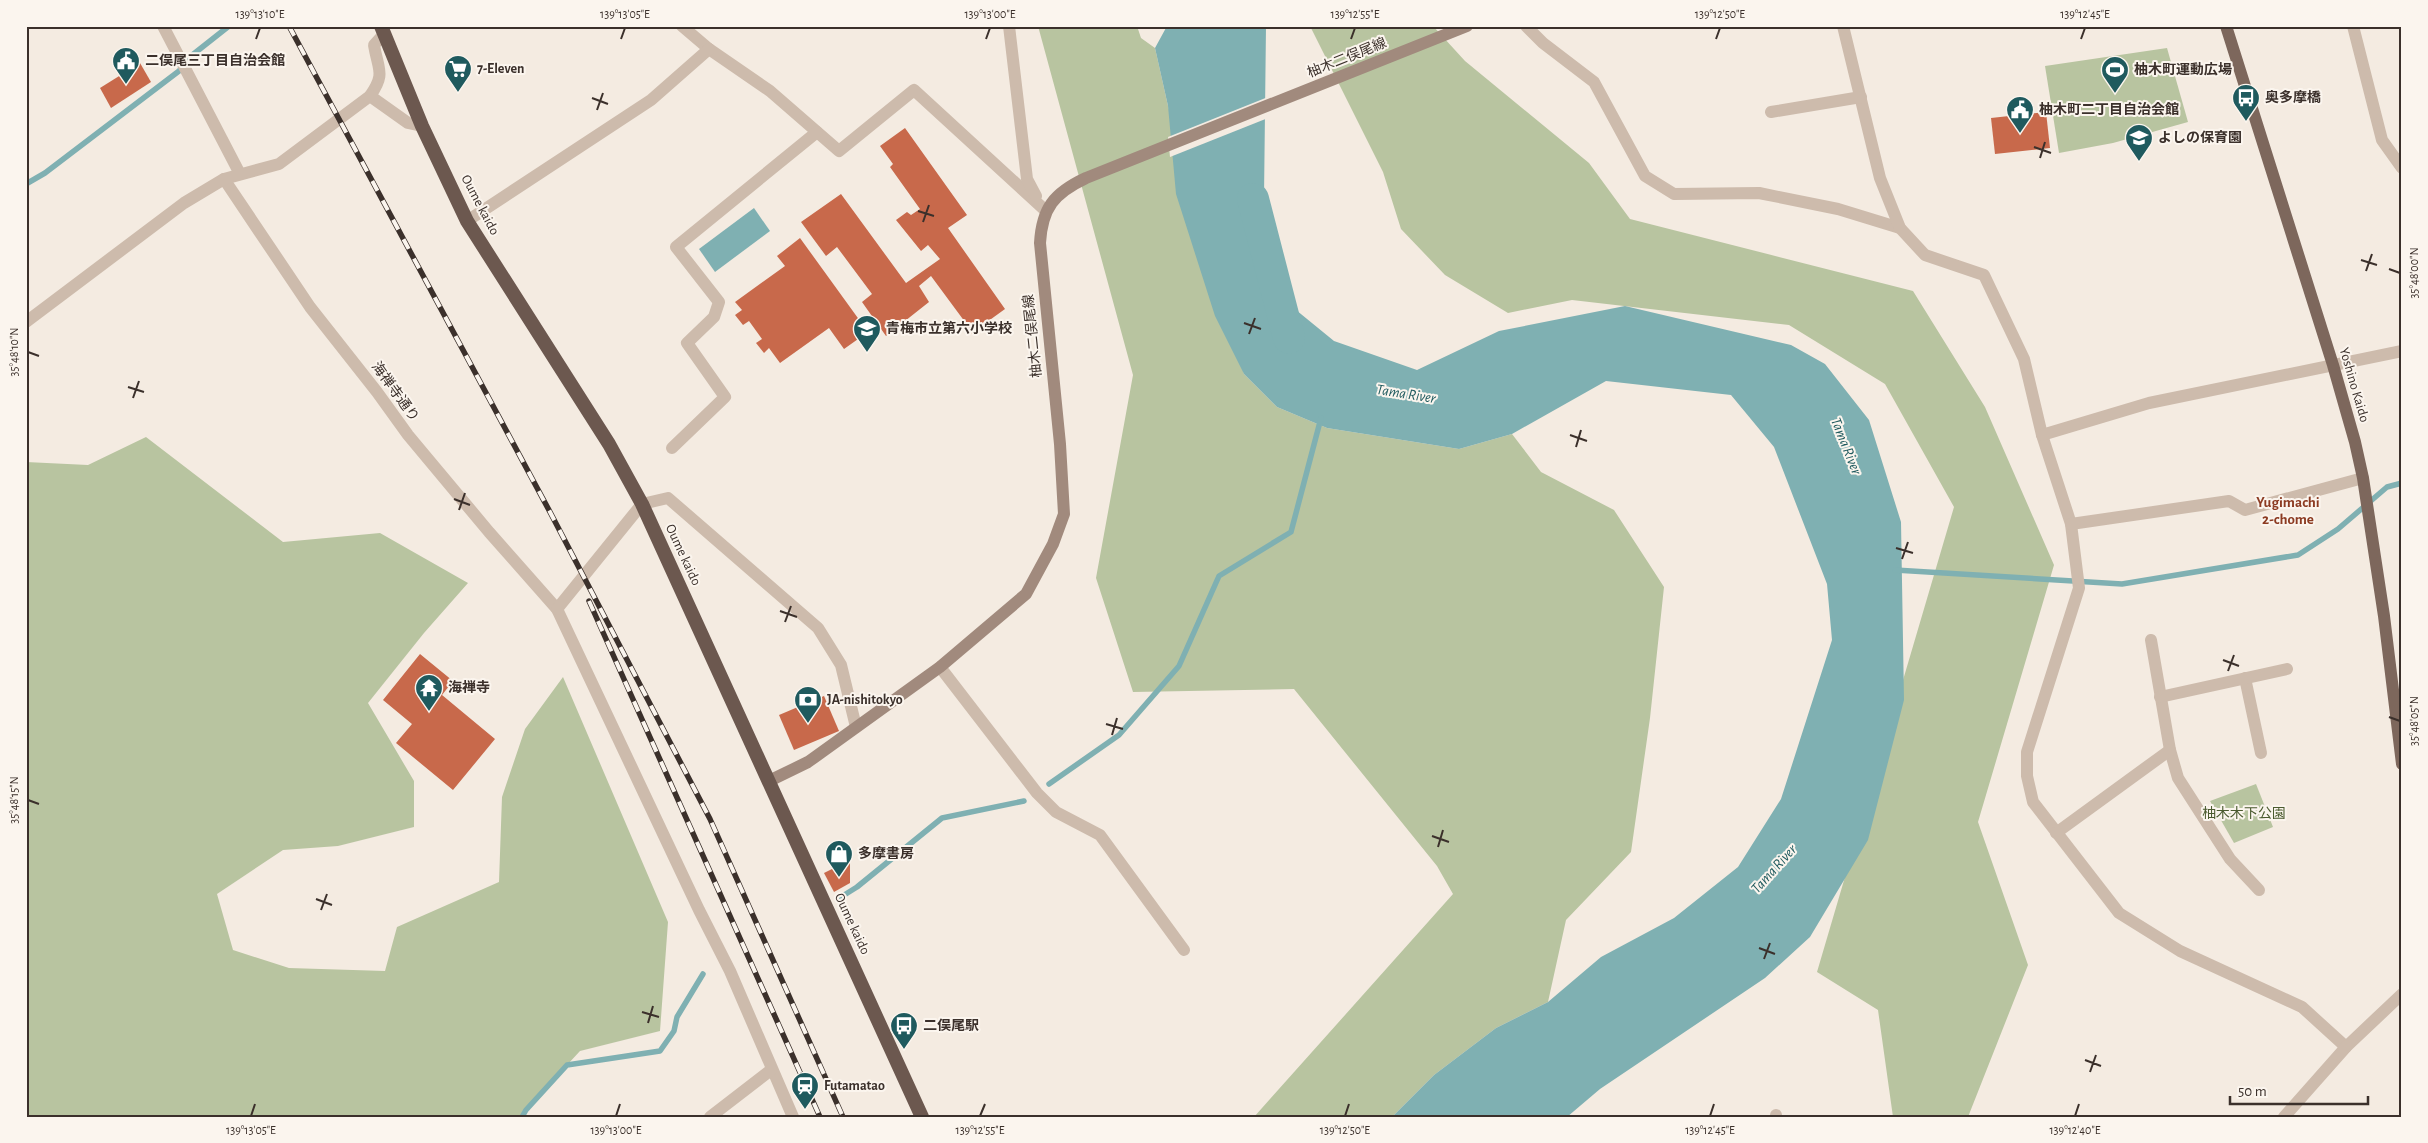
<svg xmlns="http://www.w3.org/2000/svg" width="2428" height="1143" viewBox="0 0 2428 1143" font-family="'Alegreya Sans','Noto Sans JP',sans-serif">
<rect width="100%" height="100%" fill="#f4ebe1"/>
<!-- green -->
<g fill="#b8c4a0">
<path d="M1038 26H1137L1141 38 1155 48 1168 106 1244 374 1277 407 1327 428 1459 449 1512 434 1541 472 1614 510 1664 587 1650 718 1631 852 1566 920 1548 1002 1496 1028 1434 1075 1392 1117H1254L1453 894 1437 866 1294 689 1133 692 1096 578 1133 375Z"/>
<path d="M1310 26H1433L1465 61 1589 163 1630 219 1913 291 1985 407 2054 565 1978 822 2028 965 1968 1117H1893L1878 1010 1817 972 1954 507 1885 384 1789 325 1572 300 1508 313 1445 275 1401 229 1383 172Z"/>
<path d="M2167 48 2188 122 2113 143 2059 153 2045 66Z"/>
<path d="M146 437 283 542 380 533 468 583 424 633 368 703 414 781V827L338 846 283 850 217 894 233 950 289 968 385 971 397 927 499 882 502 797 525 729 563 677 668 922 660 1031 580 1051 519 1117H26V462L88 465Z"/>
<path d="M2256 784 2273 827 2234 843 2210 801Z"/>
</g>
<!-- water -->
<g fill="#7fb0b2">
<path d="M1167 26H1266L1263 283 1334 341 1417 370 1499 331 1625 306 1791 345 1825 364 1869 420 1901 522 1904 700 1868 840 1810 937 1765 978 1600 1089 1567 1117H1392L1434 1075 1496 1028 1548 1002 1601 957 1674 918 1738 867 1781 799 1832 640 1827 584 1774 447 1731 395 1606 381 1512 434 1459 449 1327 428 1277 407 1244 374 1215 316 1176 194 1168 106 1155 48Z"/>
<path d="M754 208 770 231 715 272 699 249Z"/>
</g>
<!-- pier -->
<path fill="#f4ebe1" d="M1268 97V118L1170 157 1168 137Z"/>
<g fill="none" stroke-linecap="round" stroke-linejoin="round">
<!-- stream -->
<g stroke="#7fb0b2" stroke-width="5.5">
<path d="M26 184 45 173 179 71 191 56 229 26"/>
<path d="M1895 570 2122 584 2298 555 2338 529 2387 487 2402 483"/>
<path d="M1049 784 1119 735 1179 666 1219 576 1291 532 1321 418"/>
<path d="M841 897 857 887 942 818 1024 801"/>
<path d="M522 1117 526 1110 567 1065 660 1051 674 1031 677 1017 703 974"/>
</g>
<!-- river -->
<path stroke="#7fb0b2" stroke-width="32" d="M1253 199 1289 338"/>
</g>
<!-- building -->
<g fill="#c8694b">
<path d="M140 63 151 82 111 108 100 88Z"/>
<path d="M2046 112 2050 148 1995 154 1991 118Z"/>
<path d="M905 128 967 215 948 228 1005 309 969 335 961 326 965 322 931 276 919 286 929 302 886 336 862 302 872 294 837 247 826 256 801 222 841 194 906 283 940 259 928 245 921 251 896 220 907 212 911 215 920 209 890 167 893 164 880 146Z"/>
<path d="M800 238 868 332 844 349 829 328 780 363 769 348 764 353 756 343 762 339 749 321 743 325 735 315 742 310 735 302 785 266 777 256Z"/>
<path d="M420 654 453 681 442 695 495 739 453 790 396 743 412 724 383 700Z"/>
<path d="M824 696 839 731 794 750 779 715Z"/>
<path d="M850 860V883L834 892 824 873Z"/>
</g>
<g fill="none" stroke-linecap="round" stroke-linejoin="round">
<!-- minor -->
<g stroke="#cdbbac" stroke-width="12">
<path d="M163 26 240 174"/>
<path d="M682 26 709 49 770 91 839 151 914 90 1046 211"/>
<path d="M1009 26 1027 179 1036 196"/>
<path d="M1526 26 1543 43 1594 82 1645 176 1674 194 1759 193 1838 209 1900 228"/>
<path d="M1843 26 1880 178 1900 228 1925 255 1984 275 2024 359 2042 435 2071 524 2079 588 2027 752V776L2033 802 2119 913 2180 951 2302 1007 2346 1047"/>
<path d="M2353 26 2382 140 2402 168"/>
<path d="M370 96C386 73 378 70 374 45L384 34"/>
<path d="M1771 112 1861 97"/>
<path d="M224 179 310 307 377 392 408 435 489 532 557 609 699 910 730 971 793 1117"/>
<path d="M467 221 651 100 709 49"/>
<path d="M26 322 184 203 224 179 279 164 370 96 408 123 422 126"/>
<path d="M2042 435 2149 403 2402 351"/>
<path d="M672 448 725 397 687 343 714 317 719 302 676 247 817 132"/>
<path d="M2071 524 2229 501 2245 510 2363 478"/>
<path d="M557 609 642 504 668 498 818 628 841 665 856 727"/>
<path d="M2151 640 2170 750 2178 778 2230 859 2259 890"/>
<path d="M940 667 1037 793 1056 812 1100 835 1184 950"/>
<path d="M2245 678 2261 753"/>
<path d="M2160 697 2287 669"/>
<path d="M2056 833 2170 750"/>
<path d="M1776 1115V1117"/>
<path d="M710 1117 771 1070"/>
<path d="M2284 1117 2346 1047 2402 994"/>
</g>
<!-- secondary -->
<path stroke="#a18a7d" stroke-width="12" d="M769 781 808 762 940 667 1026 594 1053 544 1064 514 1060 444 1040 243C1042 208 1054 193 1086 178L1467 26"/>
<!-- primary -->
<path stroke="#7d675c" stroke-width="12" d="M2226 26 2333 365 2355 442 2363 478 2384 616 2402 764"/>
<!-- trunk -->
<path stroke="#6c584f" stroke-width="14" d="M381 26 422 126 467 221 609 444 642 504 922 1117"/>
<defs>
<g id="rail">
<path d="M289 26 550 512 710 819 843 1117"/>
<path d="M589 601 820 1117"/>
</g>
</defs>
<!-- rail casing -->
<use href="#rail" stroke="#3b302b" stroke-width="5.5"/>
<!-- rail -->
<use href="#rail" stroke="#fbf5ee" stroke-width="4" stroke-dasharray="11" stroke-linecap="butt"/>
</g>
<!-- ticks -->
<path fill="none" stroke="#3b302b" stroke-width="2" d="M256 39 260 28M621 39 625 28M986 39 990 28M1351 39 1355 28M1716 39 1720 28M2081 39 2085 28M592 98 608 104M597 110 603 93M2034 147 2051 153M2040 158 2045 142M918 211 934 216M923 222 929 205M2361 260 2377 265M2389 269 2400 273M2366 271 2372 254M1244 323 1261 329M1249 334 1255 318M28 352 39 356M128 387 144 392M133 398 139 381M1570 435 1587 441M1576 447 1581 430M454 499 470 505M459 510 465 493M1896 548 1913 553M1902 559 1908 542M780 611 797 617M785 622 791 606M2223 660 2239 666M2228 671 2234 655M2389 717 2400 721M1106 724 1123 729M1112 735 1117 718M28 800 39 804M1432 836 1449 842M1438 847 1443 830M316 899 332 905M321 910 327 894M1759 948 1775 954M1764 959 1770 943M642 1012 659 1017M648 1023 653 1006M2085 1060 2101 1066M2090 1072 2096 1055M251 1116 255 1104M616 1116 620 1104M980 1116 985 1104M1345 1116 1349 1104M1710 1116 1714 1104M2075 1116 2079 1104"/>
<!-- icons -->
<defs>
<symbol id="civic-pin" viewBox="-11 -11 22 30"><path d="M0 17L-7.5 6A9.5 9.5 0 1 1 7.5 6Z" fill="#1f5a5e" stroke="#fbf5ee"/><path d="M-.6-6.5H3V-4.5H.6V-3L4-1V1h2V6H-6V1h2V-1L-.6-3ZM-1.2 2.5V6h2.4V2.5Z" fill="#fff"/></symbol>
<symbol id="supermarket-pin" viewBox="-11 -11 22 30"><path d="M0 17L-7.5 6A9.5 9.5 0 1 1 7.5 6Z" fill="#1f5a5e" stroke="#fbf5ee"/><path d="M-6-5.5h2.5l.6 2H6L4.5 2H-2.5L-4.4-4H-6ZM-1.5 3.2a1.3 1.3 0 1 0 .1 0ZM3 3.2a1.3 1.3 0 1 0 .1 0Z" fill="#fff"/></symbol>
<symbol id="stadium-pin" viewBox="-11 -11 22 30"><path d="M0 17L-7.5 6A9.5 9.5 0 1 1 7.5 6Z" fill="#1f5a5e" stroke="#fbf5ee"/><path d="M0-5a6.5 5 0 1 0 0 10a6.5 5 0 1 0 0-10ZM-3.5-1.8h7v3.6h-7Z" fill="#fff"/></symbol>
<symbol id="bus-pin" viewBox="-11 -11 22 30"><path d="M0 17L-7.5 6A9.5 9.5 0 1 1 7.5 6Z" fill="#1f5a5e" stroke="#fbf5ee"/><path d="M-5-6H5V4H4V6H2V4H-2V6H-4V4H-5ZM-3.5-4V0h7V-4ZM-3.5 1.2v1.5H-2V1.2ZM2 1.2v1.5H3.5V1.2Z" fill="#fff"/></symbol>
<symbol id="school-pin" viewBox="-11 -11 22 30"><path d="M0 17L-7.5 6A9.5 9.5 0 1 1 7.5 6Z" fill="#1f5a5e" stroke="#fbf5ee"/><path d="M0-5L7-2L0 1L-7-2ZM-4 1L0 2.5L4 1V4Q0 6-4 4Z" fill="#fff"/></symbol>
<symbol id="temple-pin" viewBox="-11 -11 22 30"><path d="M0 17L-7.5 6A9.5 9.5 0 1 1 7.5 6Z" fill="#1f5a5e" stroke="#fbf5ee"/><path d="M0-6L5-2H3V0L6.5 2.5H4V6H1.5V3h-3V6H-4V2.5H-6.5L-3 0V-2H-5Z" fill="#fff"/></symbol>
<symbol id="bank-pin" viewBox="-11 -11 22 30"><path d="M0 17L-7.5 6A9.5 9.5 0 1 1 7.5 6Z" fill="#1f5a5e" stroke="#fbf5ee"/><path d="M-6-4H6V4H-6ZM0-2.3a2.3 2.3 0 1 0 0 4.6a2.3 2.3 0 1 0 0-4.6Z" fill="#fff"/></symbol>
<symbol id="shop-pin" viewBox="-11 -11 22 30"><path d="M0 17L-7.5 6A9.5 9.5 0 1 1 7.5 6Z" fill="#1f5a5e" stroke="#fbf5ee"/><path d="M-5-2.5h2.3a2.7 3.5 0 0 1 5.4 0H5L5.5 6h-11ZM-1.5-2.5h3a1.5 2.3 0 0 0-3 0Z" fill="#fff"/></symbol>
<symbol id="station-pin" viewBox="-11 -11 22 30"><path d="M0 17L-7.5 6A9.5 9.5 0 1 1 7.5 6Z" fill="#1f5a5e" stroke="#fbf5ee"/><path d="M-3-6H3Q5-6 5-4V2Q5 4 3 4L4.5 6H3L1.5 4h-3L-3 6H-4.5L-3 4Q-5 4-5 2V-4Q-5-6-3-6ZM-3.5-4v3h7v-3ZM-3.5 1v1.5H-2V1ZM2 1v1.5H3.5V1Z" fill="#fff"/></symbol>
</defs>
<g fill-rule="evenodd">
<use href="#civic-pin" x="110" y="45" width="32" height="43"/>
<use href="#supermarket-pin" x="442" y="53" width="32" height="43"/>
<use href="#stadium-pin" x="2099" y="54" width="32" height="43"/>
<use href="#bus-pin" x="2230" y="82" width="32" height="43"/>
<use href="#civic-pin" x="2004" y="94" width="32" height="43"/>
<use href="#school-pin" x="2123" y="122" width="32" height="43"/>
<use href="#school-pin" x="851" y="313" width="32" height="43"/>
<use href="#temple-pin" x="413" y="672" width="32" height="43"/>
<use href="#bank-pin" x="792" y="684" width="32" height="43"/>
<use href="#shop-pin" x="823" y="838" width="32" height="43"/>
<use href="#bus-pin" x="888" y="1010" width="32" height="43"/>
<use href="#station-pin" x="789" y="1070" width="32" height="43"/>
</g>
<g text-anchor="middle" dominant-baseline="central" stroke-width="4" stroke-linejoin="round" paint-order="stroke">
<!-- street labels -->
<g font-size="14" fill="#3b302b" stroke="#fbf5ee">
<text transform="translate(1347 58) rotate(-22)">柚木二俣尾線</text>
<text transform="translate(480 205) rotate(62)">Oume kaido</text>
<text transform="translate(1033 336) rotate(-96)">柚木二俣尾線</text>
<text transform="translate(2354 385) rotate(74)">Yoshino Kaido</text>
<text transform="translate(395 392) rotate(54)">海禅寺通り</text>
<text transform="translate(683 555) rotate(65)">Oume kaido</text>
<text transform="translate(852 924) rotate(65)">Oume kaido</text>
</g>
<!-- poi labels -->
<g font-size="14" font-weight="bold" fill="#3b302b" stroke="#fbf5ee" text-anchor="start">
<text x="145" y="61">二俣尾三丁目自治会館</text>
<text x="477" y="69">7-Eleven</text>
<text x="2134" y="70">柚木町運動広場</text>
<text x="2265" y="98">奥多摩橋</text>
<text x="2039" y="110">柚木町二丁目自治会館</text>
<text x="2158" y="138">よしの保育園</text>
<text x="886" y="329">青梅市立第六小学校</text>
<text x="448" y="688">海禅寺</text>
<text x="827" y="700">JA-nishitokyo</text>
<text x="858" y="854">多摩書房</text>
<text x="923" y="1026">二俣尾駅</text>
<text x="824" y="1086">Futamatao</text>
</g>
<!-- park labels -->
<g font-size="14" fill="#4a5a2e" stroke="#fbf5ee">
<text x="2244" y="814">柚木木下公園</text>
</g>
<!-- water labels -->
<g font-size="15" font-style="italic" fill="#1f5a5e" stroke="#fbf5ee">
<text transform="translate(1406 394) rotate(9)">Tama River</text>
<text transform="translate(1846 446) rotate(68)">Tama River</text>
<text transform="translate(1774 869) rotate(-48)">Tama River</text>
</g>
<!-- neighbourhood labels -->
<g font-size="15" font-weight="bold" fill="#8c3b22" stroke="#fbf5ee">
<text x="2288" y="502">Yugimachi<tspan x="2288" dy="17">2-chome</tspan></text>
</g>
</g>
<!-- border -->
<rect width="2428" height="1143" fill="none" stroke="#fbf5ee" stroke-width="55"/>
<!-- scale -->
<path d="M2230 1096v8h138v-8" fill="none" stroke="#3b302b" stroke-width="2.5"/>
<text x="2238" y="1096" font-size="15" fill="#3b302b" stroke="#fbf5ee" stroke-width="4" paint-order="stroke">50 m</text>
<rect x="28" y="28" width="2372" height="1088" fill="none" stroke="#3b302b" stroke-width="2"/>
<g font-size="12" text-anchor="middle" fill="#3b302b">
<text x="260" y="18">139°13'10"E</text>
<text x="625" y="18">139°13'05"E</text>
<text x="990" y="18">139°13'00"E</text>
<text x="1355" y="18">139°12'55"E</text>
<text x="1720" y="18">139°12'50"E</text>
<text x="2085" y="18">139°12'45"E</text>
<text transform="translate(2414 273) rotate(-90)" y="4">35°48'00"N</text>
<text transform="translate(14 352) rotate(-90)" y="4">35°48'10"N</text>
<text transform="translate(2414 721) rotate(-90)" y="4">35°48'05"N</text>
<text transform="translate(14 800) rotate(-90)" y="4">35°48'15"N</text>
<text x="251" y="1134">139°13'05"E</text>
<text x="616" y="1134">139°13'00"E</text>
<text x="980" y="1134">139°12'55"E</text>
<text x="1345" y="1134">139°12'50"E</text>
<text x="1710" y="1134">139°12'45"E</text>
<text x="2075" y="1134">139°12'40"E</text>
</g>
</svg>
